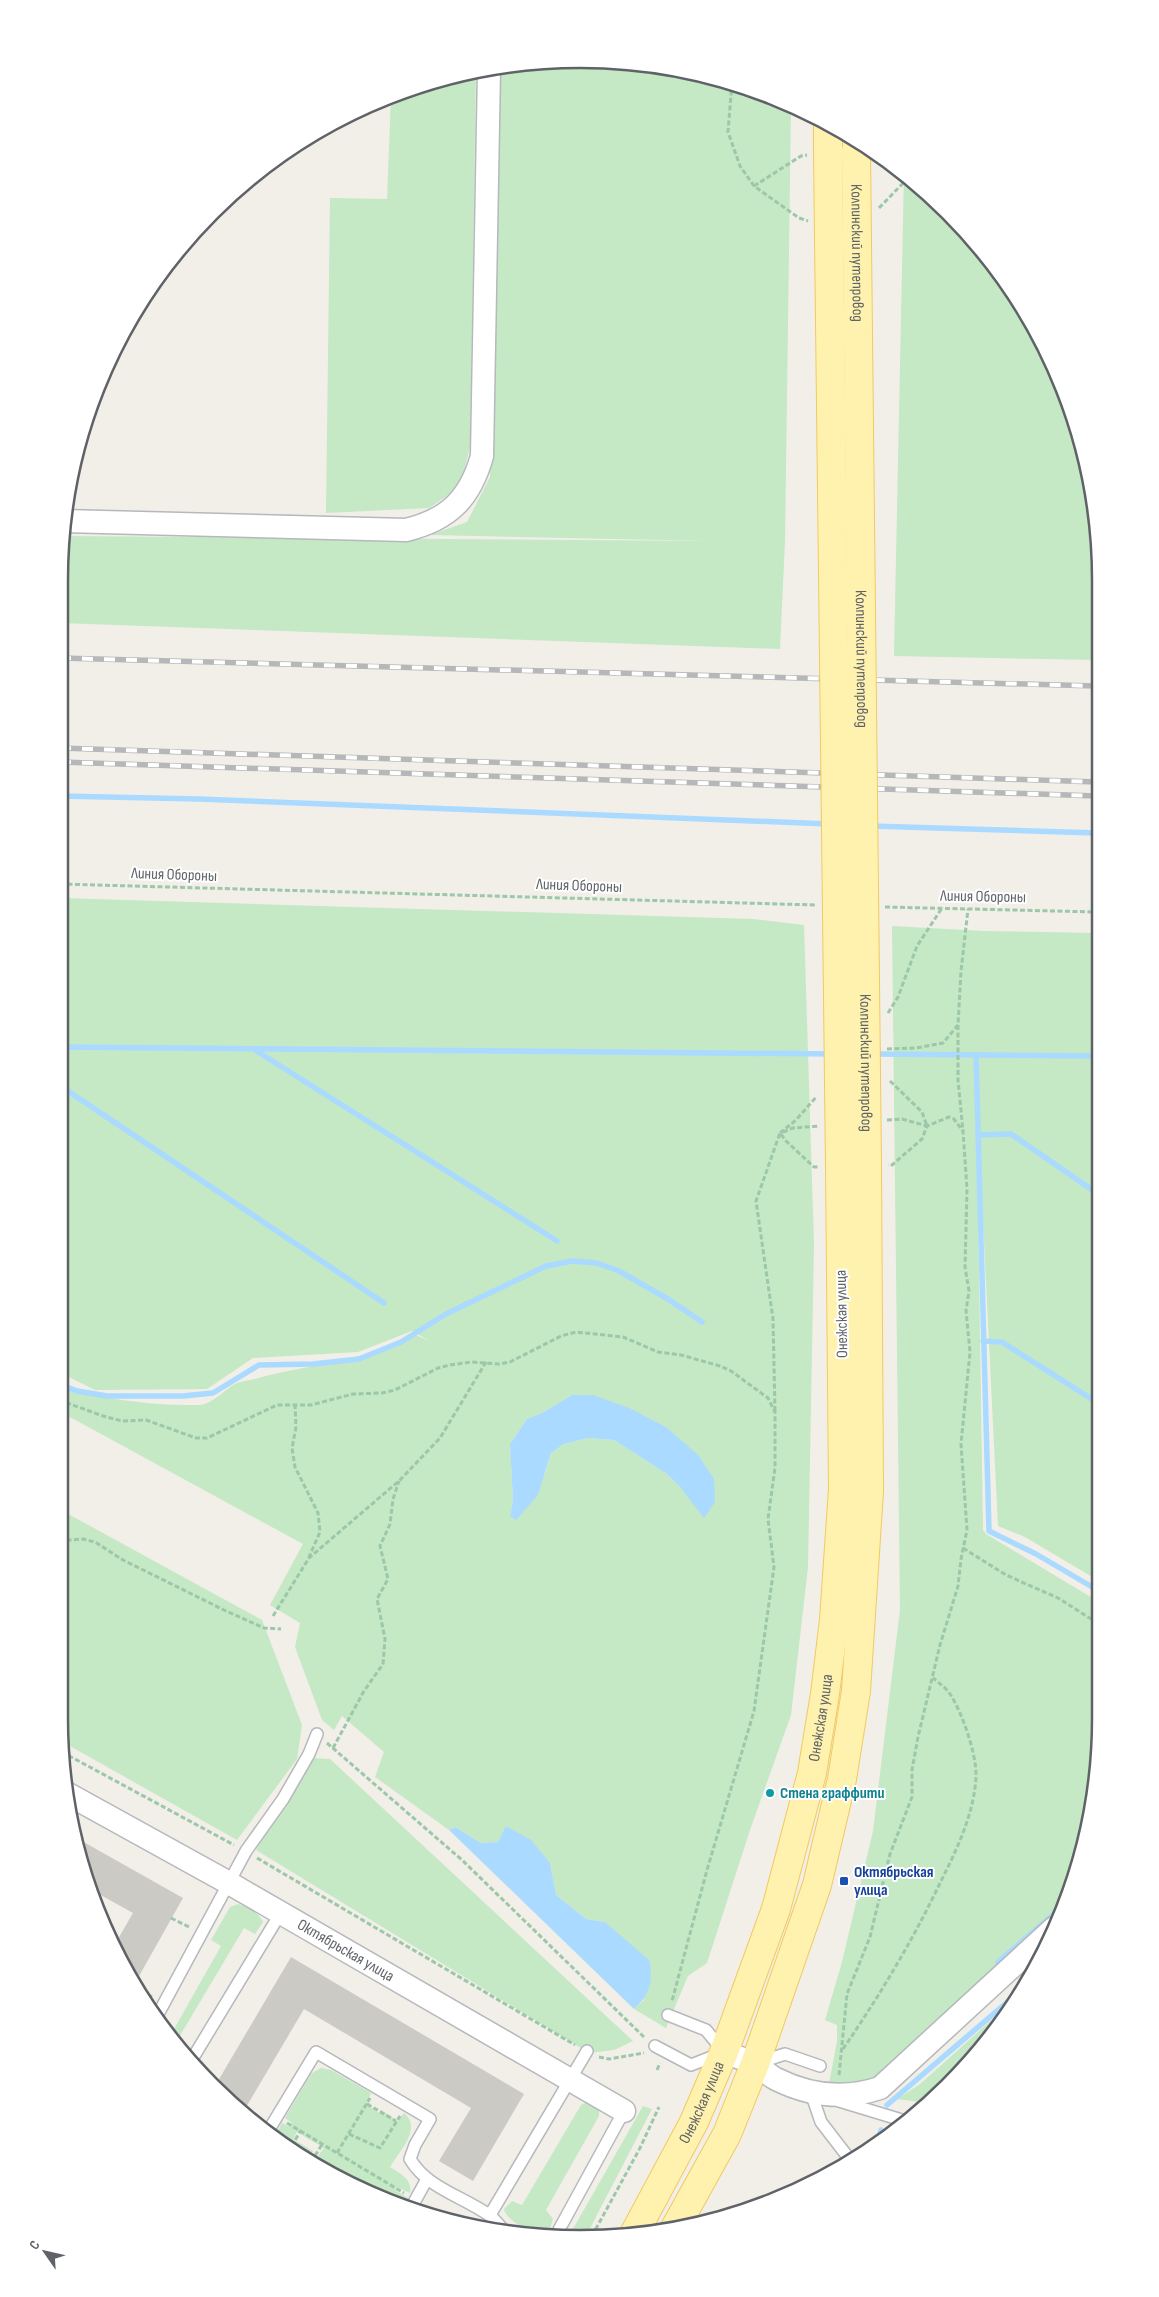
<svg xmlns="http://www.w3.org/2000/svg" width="1159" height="2297" viewBox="0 0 1159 2297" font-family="'Sofia Sans Condensed',sans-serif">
<rect width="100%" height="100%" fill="#f1efe8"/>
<!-- green -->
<g fill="#c5e8c5" fill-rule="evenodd">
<path d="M613 60 714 76 791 105 785 541 780 649 60 623 61 536 711 541 430 535 467 522 490 477 501 66 511 63Z"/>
<path d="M476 71 470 447 460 487 429 508 326 513 330 198 387 199 391 96 412 86Z"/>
<path d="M904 173 993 263 1061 380 1096 512V660L894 656Z"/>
<path d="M60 898 753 919 804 925 814 1244 808 1567 791 1715 750 1830 707 1963 688 1976 666 2028 634 2009 644 2000 605 1922 586 1919 556 1895 550 1863 507 1826 498 1842 481 1843 455 1827 449 1830 375 1777 384 1752 342 1716 334 1730 322 1720 295 1647 300 1623 270 1605 303 1544 59 1411V1384C99 1400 158 1406 201 1405 211 1404 224 1391 233 1385 238 1382 245 1381 251 1380 305 1364 365 1363 414 1334L431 1342 412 1331 358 1352 253 1358 207 1389 95 1390 59 1372ZM572 1395H593L666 1427 714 1479 681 1488 667 1474 614 1440 588 1438 564 1444 551 1453 545 1474 510 1516 513 1501 510 1444 527 1419 542 1413Z"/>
<path d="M892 926 984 931 1097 933 1099 1581 1025 1537 998 1526 976 1078 983 1530 986 1534 1099 1602V1751L1083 1852 1058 1918 872 2088 828 2089 837 2041V2025L825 2020 842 1962 873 1831 900 1610Z"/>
<path d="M59 1509 262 1620 302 1725 297 1759 237 1840 61 1741 59 1717Z"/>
<path d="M313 1758 330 1759 633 2041 614 2050 589 2053 256 1850Z"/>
<path d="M238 1904C250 1908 257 1911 263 1922L255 1934 244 1928 175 2044 169 2038 221 1946 211 1940 230 1907Z"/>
<path d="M1016 1998C991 2037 963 2073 927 2103L897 2099 919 2085Z"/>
<path d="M321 2068 331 2070 371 2093 367 2101 370 2103 369 2106 379 2113 381 2110 398 2121 404 2113C423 2128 399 2152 390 2167 399 2173 413 2179 410 2193L397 2187 395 2190 408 2198 404 2206 380 2198 313 2163 324 2148 297 2132 293 2139 313 2151 308 2160 290 2151 274 2138 282 2123 290 2127 292 2123 285 2118 308 2079 312 2073Z"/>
<path d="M589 2101 599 2105V2116L546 2210 553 2219 550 2229 546 2234C536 2237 505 2220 504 2209L512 2201 522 2205 581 2105Z"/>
<path d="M643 2106 652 2109 586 2236H569Z"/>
</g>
<!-- water -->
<g fill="#aadaff">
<path d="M572 1395H593L629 1408 666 1427 699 1456 714 1479 715 1502 704 1518 681 1488 667 1474 614 1440 588 1438 564 1444 551 1453 538 1495 516 1520 510 1516 513 1501 510 1444 527 1419 542 1413Z"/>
<path d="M506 1826 531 1840 550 1863 556 1895 586 1919 605 1922 650 1961C652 1982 651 1994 634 2009L449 1830 455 1827 481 1843 498 1842Z"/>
</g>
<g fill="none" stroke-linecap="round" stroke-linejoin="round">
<!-- stream -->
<g stroke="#aadaff" stroke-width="5.5">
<path d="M60 796 199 799 829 824"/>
<path d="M871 826 1097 833"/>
<path d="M59 1047 832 1054"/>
<path d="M255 1050 557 1241"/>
<path d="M874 1054 1097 1056"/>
<path d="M976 1055 989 1531 1036 1554 1099 1591"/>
<path d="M59 1085 384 1303"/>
<path d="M978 1135 1011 1134 1098 1194"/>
<path d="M983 1341 1002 1342 1098 1403"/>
<path d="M59 1384 77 1391 107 1396H183L213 1393 259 1365 313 1364 359 1359 401 1342 446 1314 546 1266 572 1261 597 1263 619 1271 668 1299 702 1322"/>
<path d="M998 1962 1062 1907"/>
<path d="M887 2105 1018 1993"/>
<path d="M881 2130 880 2134 883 2139"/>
</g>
</g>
<!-- building -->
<g fill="#cccac5">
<path d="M73 1836 183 1898 134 1985 114 1946 133 1913 88 1888Z"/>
<path d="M291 1957 524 2094 473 2181 439 2161 471 2108 304 2009 242 2114 215 2086Z"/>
</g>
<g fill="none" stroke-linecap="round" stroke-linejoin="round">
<defs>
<g id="service">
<path d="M156 2018 246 1851 283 1799 309 1754 317 1734"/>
<path d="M655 2046 691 2065 724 2052 706 2030 668 2015"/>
<path d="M191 2061 280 1914"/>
<path d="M758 2063 785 2054 820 2066"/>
<path d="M811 2093 821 2122 851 2161"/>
<path d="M839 2101 905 2121"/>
<path d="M267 2133 316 2052 430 2119 415 2145 410 2159C427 2188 462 2196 489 2215 495 2219 500 2226 505 2232"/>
<path d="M411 2208 427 2179"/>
<path d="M490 2215 587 2051"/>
<path d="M555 2237 624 2111"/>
</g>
<g id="minor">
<path d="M64 521 406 530C448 520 470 499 482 456L489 69"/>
<path id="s1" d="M66 1793 229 1883 624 2111"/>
<path d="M724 2052C734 2056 744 2059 753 2063 761 2067 768 2075 776 2079 810 2096 844 2100 880 2088L1054 1928"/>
</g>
<g id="primary">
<path d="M828 124V152"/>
<path d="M675 2228 727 2134 755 2064 817 1885 842 1779 856 1691 869 1491 867 1166"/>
<path id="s2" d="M634 2234 694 2122 724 2052 776 1909 812 1773 825 1694 834 1620 843 1489 840 1166"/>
</g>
</defs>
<!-- service casing -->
<use href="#service" stroke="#b5b8bc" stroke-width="14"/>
<!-- minor casing -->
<use href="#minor" stroke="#b5b8bc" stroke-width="25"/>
<!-- primary casing -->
<use href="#primary" stroke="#f2c960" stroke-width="30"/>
<!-- path -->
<g stroke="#9cc7a9" stroke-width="3" stroke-dasharray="5 2.5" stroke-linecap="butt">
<path d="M732 83 728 132 740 166 754 186 799 218 808 221"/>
<path d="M879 156 908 179"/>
<path d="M754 186 801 156 807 155"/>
<path d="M879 208 908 178"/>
<path d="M60 884 816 905"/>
<path d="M885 907 1097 912"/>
<path d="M888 1013 898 997 917 946 942 908"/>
<path d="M958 1025V1080L963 1131"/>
<path d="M887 1049 916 1048 943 1043 958 1025 961 971 968 909"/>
<path d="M890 1081 922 1112 927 1126"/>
<path d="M887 1120 902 1119 927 1126"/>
<path d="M783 1132 793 1128 819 1126"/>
<path d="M780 1133 796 1120 817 1096"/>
<path d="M59 1400 103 1416 122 1421 146 1420 196 1438H207L277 1405H311L353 1394 382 1393 395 1390 438 1368 450 1365 471 1362 499 1364 510 1362 561 1336 576 1332 623 1337 658 1352 681 1355 720 1366 731 1371 768 1398 775 1412V1468L768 1519 774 1567 754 1711 707 1870 672 2001"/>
<path d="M295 1404 296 1427 292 1448 295 1467 318 1513 320 1532 309 1557"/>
<path d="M775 1411 773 1319 756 1201 780 1133 786 1141 814 1167H819"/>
<path d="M59 1541 83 1539 95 1542 123 1560 224 1610 264 1628 281 1629"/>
<path d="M963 1548 1006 1575 1058 1598 1099 1624"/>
<path d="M273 1616 309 1558 400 1480 440 1438 486 1362"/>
<path d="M327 1743 462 1860 645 2038"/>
<path d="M333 1748 364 1691 383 1664 385 1639 377 1599 388 1579 380 1546 390 1524 393 1499 399 1481"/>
<path d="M62 1752 234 1845"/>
<path d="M257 1858 575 2045"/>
<path d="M171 1918 189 1927"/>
<path d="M135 1987 152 1997"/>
<path d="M843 2049C880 1995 913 1940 941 1881 957 1849 974 1814 976 1777 977 1755 962 1712 950 1694 946 1688 939 1683 933 1678"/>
<path d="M599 2057 609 2059 644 2053"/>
<path d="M657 2070 660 2063"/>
<path d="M839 2075 847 1994 870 1937 890 1854 912 1797V1770L918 1737 940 1645 958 1586 961 1559 967 1530 961 1444 970 1352 966 1311 969 1291 965 1267 967 1189 963 1131 954 1119 949 1117 927 1126 922 1139 892 1165H888"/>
<path d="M367 2104 396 2121"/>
<path d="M287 2123 404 2193"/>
<path d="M349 2134 380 2148 400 2116"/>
<path d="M337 2153 370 2098"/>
<path d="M297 2154 294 2142 301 2130"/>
<path d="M311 2162 323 2143"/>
<path d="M592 2236 640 2148 659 2107"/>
</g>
<!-- service -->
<use href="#service" stroke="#fff" stroke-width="11"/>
<!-- minor -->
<use href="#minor" stroke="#fff" stroke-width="22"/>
<!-- primary -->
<use href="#primary" stroke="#fff2af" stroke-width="28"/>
<defs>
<g id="rail">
<path d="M60 658 1096 686"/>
<path d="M60 748 1097 782"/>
<path d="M60 762 1097 796"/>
</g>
</defs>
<!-- rail casing -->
<use href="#rail" stroke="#b6b7b8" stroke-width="5.5"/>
<!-- rail -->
<use href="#rail" stroke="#fff" stroke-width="4" stroke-dasharray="11" stroke-linecap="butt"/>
<defs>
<g id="primary-bridge">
<path id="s3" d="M856 151 867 1166"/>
<path d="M828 152 840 1166"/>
</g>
</defs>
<!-- primary-bridge casing -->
<use href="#primary-bridge" stroke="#f2c960" stroke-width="30" stroke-linecap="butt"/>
<!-- primary-bridge -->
<use href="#primary-bridge" stroke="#fff2af" stroke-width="28"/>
</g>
<!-- markers -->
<circle fill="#0f9aa8" stroke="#fff" stroke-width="2" cx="770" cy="1793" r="5"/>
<rect fill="#1a4fb4" stroke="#fff" stroke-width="2" x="839" y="1876" width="10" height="10" rx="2.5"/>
<g text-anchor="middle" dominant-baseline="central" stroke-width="4" stroke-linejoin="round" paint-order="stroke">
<!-- street labels -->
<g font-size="16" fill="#5f6368" stroke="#fff">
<text stroke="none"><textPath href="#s3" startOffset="102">Колпинский путепровод</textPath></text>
<text stroke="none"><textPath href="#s3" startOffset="508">Колпинский путепровод</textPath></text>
<text transform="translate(174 875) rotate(2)">Линия Обороны</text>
<text transform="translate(579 886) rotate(2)">Линия Обороны</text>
<text transform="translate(983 897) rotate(1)">Линия Обороны</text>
<text stroke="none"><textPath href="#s3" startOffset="912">Колпинский путепровод</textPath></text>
<text transform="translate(842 1314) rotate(-91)">Онежская улица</text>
<text stroke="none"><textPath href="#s2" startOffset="552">Онежская улица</textPath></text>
<text stroke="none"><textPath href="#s1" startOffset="321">Октябрьская улица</textPath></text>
<text stroke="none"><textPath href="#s2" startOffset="148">Онежская улица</textPath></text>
</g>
<!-- culture labels -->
<g font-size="16" font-weight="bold" fill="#0d838f" stroke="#fff" text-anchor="start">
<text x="780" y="1793">Стена граффити</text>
</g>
<!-- transit labels -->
<g font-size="16" font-weight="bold" fill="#164399" stroke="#fff" text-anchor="start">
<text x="854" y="1872">Октябрьская<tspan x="854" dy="18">улица</tspan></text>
</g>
</g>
<!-- crop -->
<path d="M0 0H1159V2297H0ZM580 68H580A512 512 0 0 1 1092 580V1718A512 512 0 0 1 580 2230H580A512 512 0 0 1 68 1718V580A512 512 0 0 1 580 68Z" fill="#fff" fill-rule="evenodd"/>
<path fill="none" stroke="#5f6368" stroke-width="2.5" d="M580 68H580A512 512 0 0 1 1092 580V1718A512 512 0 0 1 580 2230H580A512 512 0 0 1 68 1718V580A512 512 0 0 1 580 68Z"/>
<!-- north arrow -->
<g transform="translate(45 2252) rotate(304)" stroke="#ffffff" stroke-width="4" paint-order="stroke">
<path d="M0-4L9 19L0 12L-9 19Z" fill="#5f6368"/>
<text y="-8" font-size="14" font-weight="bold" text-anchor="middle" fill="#5f6368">С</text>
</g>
</svg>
